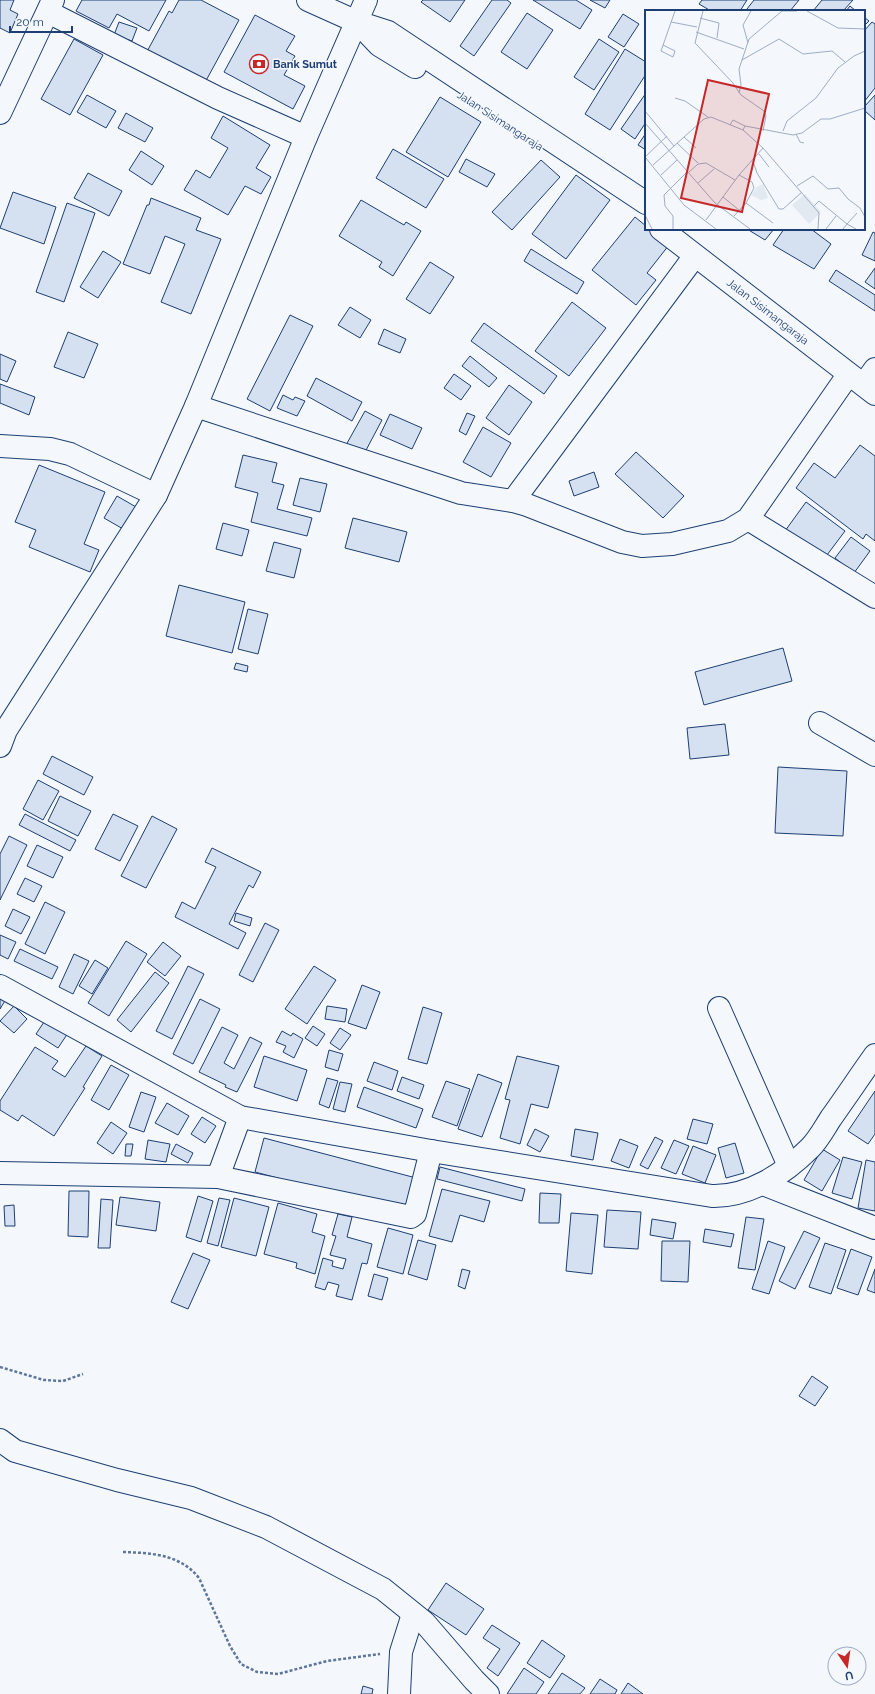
<svg xmlns="http://www.w3.org/2000/svg" width="875" height="1694" viewBox="0 0 875 1694" font-family="Raleway,sans-serif">
<rect width="100%" height="100%" fill="#f4f7fb"/>
<!-- building -->
<g fill="#d5e0f0" stroke="#1d3f73">
<path d="M0 0H14L10 10 18 14 10 33 0 28Z"/>
<path d="M82 0H166L149 31 117 14 109 28 76 11Z"/>
<path d="M179 0H201L239 20 202 88 144 57 169 11 172 13Z"/>
<path d="M423 0H465L450 22 421 2Z"/>
<path d="M492 0H507L511 3 474 56 460 46Z"/>
<path d="M533 0H576L592 10 580 29Z"/>
<path d="M590 0H610L605 8Z"/>
<path d="M702 0H747L740 11H711L699 4Z"/>
<path d="M754 0H799L790 11H750L747 9Z"/>
<path d="M822 0H853L843 11H813Z"/>
<path d="M850 6 856 11H846Z"/>
<path d="M527 13 553 30 527 69 501 52Z"/>
<path d="M623 14 639 24 624 47 608 37Z"/>
<path d="M255 15 295 36 286 51 295 56 284 75 305 86 293 109 224 72Z"/>
<path d="M864 17 869 21 864 26Z"/>
<path d="M119 22 137 28 132 41 114 35Z"/>
<path d="M872 22 875 24V88L864 102V31Z"/>
<path d="M74 39 103 55 70 115 41 99Z"/>
<path d="M599 39 619 52 594 90 574 77Z"/>
<path d="M625 49 646 62V74L610 130 585 114Z"/>
<path d="M646 93V122L635 139 621 129Z"/>
<path d="M87 95 116 111 106 128 77 112Z"/>
<path d="M875 95V120L864 110V107Z"/>
<path d="M440 97 481 122 448 177 406 152Z"/>
<path d="M126 113 153 128 145 142 118 128Z"/>
<path d="M223 116 270 145 256 168 271 177 261 194 245 186 228 215 184 190 196 170 210 178 228 148 211 138Z"/>
<path d="M646 133V150L638 145Z"/>
<path d="M393 149 444 179 426 208 376 178Z"/>
<path d="M141 151 164 166 152 185 129 170Z"/>
<path d="M466 159 495 174 487 187 459 172Z"/>
<path d="M541 160 560 177 512 230 492 212Z"/>
<path d="M88 173 122 191 109 216 74 198Z"/>
<path d="M576 175 610 200 566 259 532 234Z"/>
<path d="M13 192 56 207 44 244 0 228Z"/>
<path d="M151 198 201 218 196 230 221 239 191 314 161 302 185 244 165 236 150 274 123 264 147 205H149Z"/>
<path d="M361 200 404 225 406 222 421 231 393 276 379 267 382 262 339 236Z"/>
<path d="M67 203 95 213 64 302 36 292Z"/>
<path d="M635 217 646 226V229H650L669 245 647 273 656 280 636 305 592 270Z"/>
<path d="M747 229H774L765 240Z"/>
<path d="M784 229H811L831 244 814 269 773 245Z"/>
<path d="M873 232 875 233V261L862 255Z"/>
<path d="M531 249 584 282 577 294 524 261Z"/>
<path d="M103 251 121 262 98 298 80 287Z"/>
<path d="M430 262 454 277 430 314 406 299Z"/>
<path d="M875 268V289L865 282Z"/>
<path d="M836 270 875 295V311L829 281Z"/>
<path d="M572 302 606 328 569 376 535 351Z"/>
<path d="M350 307 371 320 360 338 338 325Z"/>
<path d="M290 315 313 326 270 411 247 399Z"/>
<path d="M484 323 557 376 544 394 471 341Z"/>
<path d="M384 329 406 339 400 353 378 344Z"/>
<path d="M68 332 98 344 84 378 54 367Z"/>
<path d="M0 354 16 361 7 382 0 379Z"/>
<path d="M470 356 497 378 489 387 462 366Z"/>
<path d="M454 374 471 386 461 400 444 388Z"/>
<path d="M316 378 362 402 352 421 307 396Z"/>
<path d="M0 384 35 397 29 415 0 403Z"/>
<path d="M509 385 532 402 509 435 486 418Z"/>
<path d="M283 395 293 400 295 397 305 401 297 416 277 408Z"/>
<path d="M365 411 382 420 364 454 346 445Z"/>
<path d="M467 413 475 416 466 435 459 431Z"/>
<path d="M390 414 422 428 412 449 380 435Z"/>
<path d="M483 427 511 443 491 477 463 462Z"/>
<path d="M860 445 875 456V541L866 534 863 539 796 488 814 463 835 478Z"/>
<path d="M636 452 684 496 663 518 615 474Z"/>
<path d="M243 455 277 463 272 482 284 485 277 509 312 518 307 536 251 522 258 493 235 487Z"/>
<path d="M39 465 105 492 84 544 99 550 90 572 29 547 36 530 15 522Z"/>
<path d="M594 472 599 487 574 496 569 481Z"/>
<path d="M300 478 327 484 320 512 293 505Z"/>
<path d="M117 496 143 511 130 533 104 518Z"/>
<path d="M806 502 845 531 824 559 785 531Z"/>
<path d="M353 518 407 532 399 562 345 548Z"/>
<path d="M223 523 249 530 242 556 216 549Z"/>
<path d="M851 537 870 551 854 573 835 558Z"/>
<path d="M274 542 301 549 294 578 266 571Z"/>
<path d="M179 585 245 602 232 653 166 636Z"/>
<path d="M248 609 268 614 258 654 238 649Z"/>
<path d="M783 648 792 681 704 705 695 672Z"/>
<path d="M236 663 248 666 247 672 234 669Z"/>
<path d="M725 724 729 755 690 759 687 728Z"/>
<path d="M52 756 93 777 84 795 43 774Z"/>
<path d="M778 767 847 771 843 836 775 833Z"/>
<path d="M38 780 59 791 43 820 23 809Z"/>
<path d="M60 796 91 811 78 836 48 821Z"/>
<path d="M25 814 76 840 70 851 19 825Z"/>
<path d="M113 814 138 826 120 861 95 849Z"/>
<path d="M152 816 177 829 146 888 121 876Z"/>
<path d="M9 836 27 845 0 900V854Z"/>
<path d="M37 845 63 857 53 878 27 866Z"/>
<path d="M212 848 261 872 253 888 249 885 229 924 246 933 238 949 175 917 182 902 195 909 216 867 205 862Z"/>
<path d="M25 878 42 886 34 902 17 894Z"/>
<path d="M45 902 65 912 45 954 25 944Z"/>
<path d="M13 909 30 917 21 934 5 926Z"/>
<path d="M236 913 252 918 250 926 234 921Z"/>
<path d="M265 923 279 930 253 982 239 975Z"/>
<path d="M0 935 16 942 8 959 0 955Z"/>
<path d="M126 941 147 954 109 1016 88 1003Z"/>
<path d="M163 942 181 956 165 976 147 962Z"/>
<path d="M20 949 58 967 52 979 14 961Z"/>
<path d="M74 954 89 961 73 994 59 987Z"/>
<path d="M95 960 108 968 92 994 79 986Z"/>
<path d="M188 966 204 974 172 1039 156 1031Z"/>
<path d="M314 966 336 980 307 1024 285 1009Z"/>
<path d="M155 972 169 983 131 1032 117 1020Z"/>
<path d="M362 985 380 992 366 1029 348 1023Z"/>
<path d="M0 996 6 999 0 1009Z"/>
<path d="M200 999 220 1009 193 1064 173 1054Z"/>
<path d="M14 1006 27 1019 14 1033 0 1021Z"/>
<path d="M327 1006 347 1009 345 1022 325 1019Z"/>
<path d="M423 1007 442 1013 427 1064 408 1059Z"/>
<path d="M46 1019 68 1033 58 1048 36 1034Z"/>
<path d="M313 1026 325 1034 317 1046 305 1038Z"/>
<path d="M222 1027 238 1035 224 1063 234 1069 250 1037 262 1043 237 1092 225 1087 226 1085 199 1072Z"/>
<path d="M340 1028 351 1035 340 1050 330 1043Z"/>
<path d="M282 1031 291 1036 293 1033 303 1039 294 1058 283 1052 286 1046 276 1042Z"/>
<path d="M86 1046 102 1056 83 1087 85 1088 54 1136 22 1115 18 1121 0 1110V1101L35 1047 58 1061 52 1069 65 1077Z"/>
<path d="M329 1050 343 1054 338 1071 325 1067Z"/>
<path d="M264 1056 307 1070 297 1101 254 1087Z"/>
<path d="M517 1056 559 1066 548 1108 531 1104 520 1144 500 1138 510 1100 505 1099Z"/>
<path d="M374 1062 398 1071 392 1090 367 1081Z"/>
<path d="M111 1065 129 1075 109 1110 91 1100Z"/>
<path d="M478 1074 502 1083 482 1137 458 1129Z"/>
<path d="M402 1077 424 1085 419 1099 397 1091Z"/>
<path d="M327 1078 338 1081 329 1108 319 1104Z"/>
<path d="M446 1081 470 1089 457 1126 432 1117Z"/>
<path d="M340 1082 352 1084 345 1112 333 1109Z"/>
<path d="M364 1087 423 1109 416 1128 357 1107Z"/>
<path d="M875 1091V1134L868 1144 848 1131Z"/>
<path d="M141 1092 156 1097 144 1132 129 1127Z"/>
<path d="M167 1103 189 1116 178 1135 155 1123Z"/>
<path d="M202 1117 216 1126 205 1143 191 1134Z"/>
<path d="M693 1119 713 1124 707 1144 687 1139Z"/>
<path d="M111 1122 127 1133 113 1154 97 1143Z"/>
<path d="M535 1129 549 1136 540 1152 527 1145Z"/>
<path d="M575 1129 598 1133 593 1160 571 1156Z"/>
<path d="M655 1137 663 1141 648 1169 640 1165Z"/>
<path d="M264 1138 420 1179 410 1213 255 1172Z"/>
<path d="M620 1139 638 1146 629 1168 611 1161Z"/>
<path d="M148 1140 170 1144 166 1162 145 1159Z"/>
<path d="M674 1140 689 1146 676 1174 661 1168Z"/>
<path d="M735 1143 744 1173 726 1178 718 1148Z"/>
<path d="M126 1144H133L131 1156H125Z"/>
<path d="M176 1144 193 1153 188 1163 171 1154Z"/>
<path d="M693 1146 716 1155 705 1183 682 1174Z"/>
<path d="M822 1149 840 1160 822 1191 804 1180Z"/>
<path d="M843 1157 862 1162 852 1199 832 1193Z"/>
<path d="M866 1160 875 1162V1211L858 1208Z"/>
<path d="M440 1167 525 1189 522 1201 437 1179Z"/>
<path d="M442 1189 490 1201 484 1222 460 1215 452 1242 429 1236Z"/>
<path d="M69 1191H89L88 1237 68 1236Z"/>
<path d="M540 1193 561 1194 559 1223H539Z"/>
<path d="M198 1196 213 1201 201 1242 186 1237Z"/>
<path d="M120 1197 160 1202 156 1231 116 1225Z"/>
<path d="M219 1198 230 1200 218 1246 207 1243Z"/>
<path d="M234 1198 269 1207 256 1256 221 1247Z"/>
<path d="M101 1199 113 1200 110 1248H98Z"/>
<path d="M278 1203 317 1214 312 1232 325 1236 315 1274 296 1268 297 1263 264 1254Z"/>
<path d="M14 1205 15 1226H5L4 1206Z"/>
<path d="M607 1210 641 1212 638 1249 604 1247Z"/>
<path d="M571 1213 598 1215 592 1274 566 1271Z"/>
<path d="M338 1214 352 1217 347 1237 372 1244 367 1264 362 1263 352 1300 336 1296 339 1285 328 1282 325 1290 315 1287 323 1258 333 1261 332 1266 343 1269 346 1259 330 1255 336 1236 332 1235Z"/>
<path d="M746 1217 764 1219 755 1270 738 1268Z"/>
<path d="M652 1219 676 1223 673 1239 650 1235Z"/>
<path d="M388 1228 413 1235 403 1274 377 1267Z"/>
<path d="M705 1229 734 1234 731 1247 703 1242Z"/>
<path d="M804 1231 820 1238 795 1289 779 1281Z"/>
<path d="M418 1240 436 1245 427 1280 408 1274Z"/>
<path d="M662 1241H690L688 1282 661 1281Z"/>
<path d="M768 1241 785 1247 769 1294 752 1289Z"/>
<path d="M825 1243 846 1250 831 1294 809 1287Z"/>
<path d="M851 1249 872 1257 858 1295 837 1288Z"/>
<path d="M193 1253 210 1260 188 1309 171 1302Z"/>
<path d="M462 1269 470 1271 465 1289 458 1286Z"/>
<path d="M875 1269V1293L867 1290Z"/>
<path d="M374 1274 388 1278 382 1300 368 1296Z"/>
<path d="M812 1376 828 1387 815 1406 799 1396Z"/>
<path d="M446 1583 484 1609 466 1635 428 1610Z"/>
<path d="M492 1625 520 1643 498 1676 487 1668 500 1649 483 1638Z"/>
<path d="M542 1640 565 1656 550 1678 527 1663Z"/>
<path d="M524 1668 544 1682 536 1694H507Z"/>
<path d="M562 1673 585 1688 580 1694H548Z"/>
<path d="M600 1679 617 1690 615 1694H590Z"/>
<path d="M628 1683 643 1694H621Z"/>
<path d="M363 1686 373 1689 372 1694H361Z"/>
</g>
<g fill="none" stroke-linecap="round" stroke-linejoin="round">
<defs>
<g id="minor">
<path d="M48 12 218 98 306 137"/>
<path d="M0 113 53 0"/>
<path d="M870 376 875 369"/>
<path d="M196 406 461 493 513 501 527 505 622 542 642 546 672 544 728 531 748 519 848 375"/>
<path d="M0 446 50 449 70 454 156 495"/>
<path d="M513 501 694 257"/>
<path d="M748 519 875 597"/>
<path d="M820 723 875 755"/>
<path d="M0 746 6 730 156 495 196 406 306 137 366 0"/>
<path d="M0 986 240 1117 431 1151 712 1196C749 1197 784 1174 810 1148 819 1139 825 1127 831 1118 846 1097 860 1076 875 1055"/>
<path d="M719 1008 789 1166"/>
<path d="M0 1173 218 1177 240 1117"/>
<path d="M218 1177 411 1217 415 1214 431 1151"/>
<path d="M763 1184 875 1228"/>
<path d="M0 1440 15 1451 117 1480 191 1498 266 1527 383 1589 424 1622 474 1680 488 1694"/>
<path d="M399 1694 401 1652 413 1614"/>
</g>
<g id="highway">
<path d="M308 0 357 22 388 32 646 203"/>
<path d="M360 25 379 45 415 67"/>
<path id="s1" d="M661 229 875 394"/>
</g>
</defs>
<!-- minor casing -->
<use href="#minor" stroke="#1d3f73" stroke-width="24"/>
<!-- highway casing -->
<use href="#highway" stroke="#1d3f73" stroke-width="24"/>
<!-- path -->
<g stroke="#5e769c" stroke-width="2.5" stroke-dasharray="3 2" stroke-linecap="butt">
<path d="M0 1367 44 1380 63 1381 83 1374"/>
<path d="M123 1552C151 1553 180 1554 199 1578L230 1646 241 1664 257 1672 278 1674 327 1661 380 1654"/>
</g>
<!-- minor -->
<use href="#minor" stroke="#f4f7fb" stroke-width="22"/>
<!-- highway -->
<use href="#highway" stroke="#f4f7fb" stroke-width="22"/>
</g>
<!-- icons -->
<defs>
<symbol id="bank-ring" viewBox="-11 -11 22 22"><circle r="9.5" fill="#f4f7fb" stroke="#c62828" stroke-width="1.5"/><path d="M-6-4H6V4H-6ZM0-2.3a2.3 2.3 0 1 0 0 4.6a2.3 2.3 0 1 0 0-4.6Z" fill="#c62828"/></symbol>
</defs>
<g fill-rule="evenodd">
<use href="#bank-ring" x="248" y="53" width="22" height="22"/>
</g>
<g text-anchor="middle" dominant-baseline="central" stroke-width="3" stroke-linejoin="round" paint-order="stroke">
<!-- poi labels -->
<g font-size="11" font-weight="bold" fill="#1d3f73" stroke="#f4f7fb" text-anchor="start">
<text x="273" y="64">Bank Sumut</text>
</g>
<!-- street labels -->
<g font-size="11" fill="#1d3f73" stroke="#f4f7fb">
<text transform="translate(500 121) rotate(33)">Jalan Sisimangaraja</text>
<text stroke="none"><textPath href="#s1" startOffset="135">Jalan Sisimangaraja</textPath></text>
</g>
</g>
<!-- overview -->
<g transform="translate(645 10)">
<rect width="220" height="220" fill="#f4f7fb"/>
<path d="M118 174 123 188 116 190 106 185 112 177ZM160 184 176 202 164 214 147 195Z" fill="#e3e9f0"/>
<path fill="none" stroke="#9eadc5" stroke-width="1" d="M58 1 50 33 88 73 96 85 119 101 121 106 118 121M136 1H152M162 1 193 18 220 19M55 8 74 13 72 28M26 12 52 17M51 22 99 39M103 33 98 15 106 1M18 35 30 41 28 47 16 41 30 1M97 50 134 29 158 44 187 41 200 52M94 83 96 75 94 59 104 29 137 1M30 88 40 91 63 107M0 101 29 136M0 113 70 193 105 219M85 115 88 110 100 116M98 120 100 116 148 125 157 123 176 109H185L220 98M138 121 142 111 171 88 193 58 209 46 220 41M151 124 155 132 159 133M39 127 51 138M32 133 53 153M114 144 124 157M0 147 39 195 71 219M0 147 22 126M108 151 112 163 134 199H138L157 182M8 155 59 109 66 107 98 120 118 138 174 203 173 219M44 162 53 154 61 153 90 170M16 165 32 150M53 173 69 159M152 176 168 166 183 179 194 178 203 189 215 198 220 207M78 187 94 200M101 193 128 213M169 196 174 191 202 214 198 219M0 205 7 219M89 206 101 193 109 178 107 172 94 165M61 210 94 165 118 138M28 219V206L20 196 19 185 42 162M181 219 191 206M211 219 202 214 212 203"/>
<path fill="#c62828" fill-opacity="0.15" stroke="#c62828" stroke-width="2" d="M63 70 124 84 97 202 36 188Z"/>
<rect width="220" height="220" fill="none" stroke="#1d3f73" stroke-width="2"/>
</g>
<!-- north arrow -->
<g transform="translate(847 1666) rotate(167)"><circle r="19" fill="#f4f7fb" stroke="#9eadc5"/>
<path d="M0-3L7 15L0 10L-7 15Z" fill="#c62828"/>
<text y="-6" font-size="11" font-weight="bold" text-anchor="middle" fill="#1d3f73">U</text>
</g>
<!-- scale -->
<path d="M10 26v6h62v-6" fill="none" stroke="#1d3f73" stroke-width="2"/>
<text x="16" y="26" font-size="12" fill="#1d3f73" stroke="#f4f7fb" stroke-width="3" paint-order="stroke">20 m</text>
</svg>
